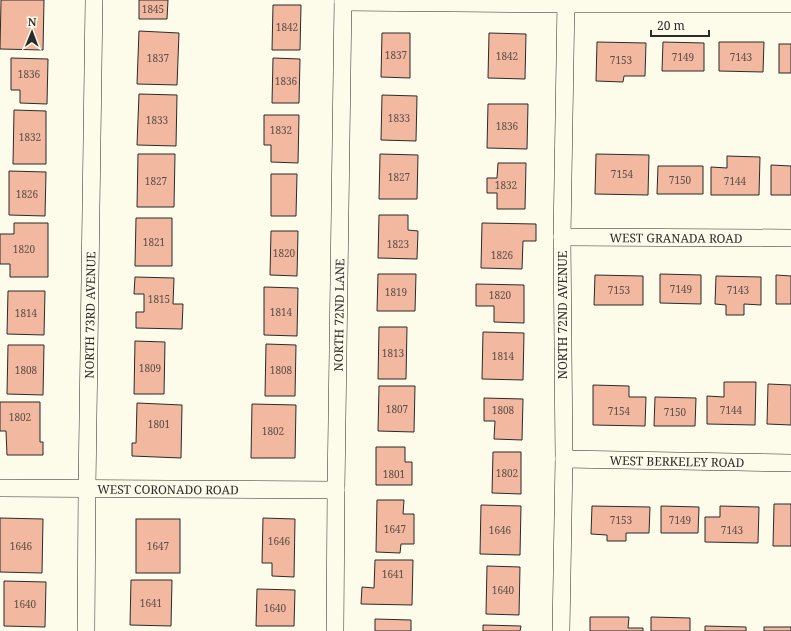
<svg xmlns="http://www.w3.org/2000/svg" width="791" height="631" viewBox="0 0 791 631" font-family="'Noto Serif',serif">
<rect width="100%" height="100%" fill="#fdfbea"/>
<!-- building -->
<g fill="#f2b8a0" stroke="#2b2b2b">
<path d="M1 0H44L43 50 0 49Z"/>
<path d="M139 0H168L167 19H139Z"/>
<path d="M273 5H301L300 50H272Z"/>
<path d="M139 31 179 33 177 85 137 84Z"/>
<path d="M382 33H410V78L381 77Z"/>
<path d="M489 33 526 34 525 79 488 78Z"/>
<path d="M597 42 646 43 645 76H624L623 82 596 81Z"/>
<path d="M663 42 704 43V71H662Z"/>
<path d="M719 42H764L763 72 719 71Z"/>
<rect x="779" y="44" width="12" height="29"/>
<path d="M11 58 48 59 47 104 20 103V90H11Z"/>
<path d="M273 58 300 59 299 103H272Z"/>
<path d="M139 94 177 95 176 146 137 145Z"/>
<path d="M382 95 417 96 416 141 381 140Z"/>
<path d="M488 104H528L527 149 487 148Z"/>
<path d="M14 110 46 111V164H13Z"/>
<path d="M264 115H299L298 163 271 162V145H264Z"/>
<path d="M138 154H175L174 207H137Z"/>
<path d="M380 154 418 155 417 199H379Z"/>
<path d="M596 154 649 155 648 195 595 194Z"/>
<path d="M727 156 760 157 759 195H711V167L727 168Z"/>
<path d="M498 163H526L525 209H497V193H487V178H497Z"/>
<path d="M771 165 791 166V195H771Z"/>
<path d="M658 166H703V194H657Z"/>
<path d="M9 171 46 172 45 216 9 215Z"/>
<path d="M271 174H297L296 216H271Z"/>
<path d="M379 215H408V230L418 231 417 259 378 258Z"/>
<path d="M136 218H172V266H135Z"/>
<path d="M14 223H48V277H10V264H0V234H14Z"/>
<path d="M482 223 536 224V241H523L522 269 481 268Z"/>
<path d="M271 231H298L297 276 270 275Z"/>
<path d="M378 274H416L415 311H377Z"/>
<path d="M660 274 701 275V304L660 303Z"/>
<path d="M595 275 643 276V305H594Z"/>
<path d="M776 275 791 276V304H776Z"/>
<path d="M716 276 761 277V305L744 304V315H726V305L715 304Z"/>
<path d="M135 277 174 278 173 304H183L182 329 136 328V312H144V294H134Z"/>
<path d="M476 284 524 285V323L494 322V306H476Z"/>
<path d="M264 287 298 288 297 336 264 335Z"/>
<path d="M8 291H45L44 335 7 334Z"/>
<path d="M379 327H407L406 379H378Z"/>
<path d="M483 332 524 333 523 380 482 379Z"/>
<path d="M135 341 165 342 164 394H134Z"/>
<path d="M266 344 296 345 295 396H265Z"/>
<path d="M8 345H44L43 395 7 394Z"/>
<path d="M724 382H756L755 425 707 424V396L724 397Z"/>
<path d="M768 384 791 385V425L767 424Z"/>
<path d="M593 385 629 386V397H646L645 426 593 425Z"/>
<path d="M379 386H415L414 432 378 431Z"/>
<path d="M655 397 696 398 695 426H654Z"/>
<path d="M484 398 523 399 522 440 494 439 495 421H484Z"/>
<path d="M0 402H40V442H43V455H7L6 431H0Z"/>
<path d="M137 403 182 405 181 458 132 456V443H136Z"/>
<path d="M252 404 296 405 295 458H251Z"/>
<path d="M376 447H405V462H412V485H376Z"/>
<path d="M493 452H521V494L492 493Z"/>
<path d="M377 500H404L403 514H414V544H401L400 553 376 552Z"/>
<path d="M774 504H791V546H773Z"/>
<path d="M481 505 521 506 520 555 480 554Z"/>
<path d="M592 506 650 507 649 533H626V541H607V535L591 534Z"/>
<path d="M661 506 699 507 698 533H661Z"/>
<path d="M720 506 759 507 758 543 705 542V517H720Z"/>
<path d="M0 518 43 519 42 573 0 572Z"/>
<path d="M263 518 295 519 294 577 272 576V563H262Z"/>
<rect x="136" y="519" width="44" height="54"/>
<path d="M375 560H413L412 605 361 604 362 587 374 588Z"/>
<path d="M487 566 520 567 519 615 486 614Z"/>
<path d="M131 580H172L171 626 130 625Z"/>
<path d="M4 581 46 582 45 627 4 626Z"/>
<path d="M257 589 295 590 294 626H256Z"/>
<path d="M590 617H629L628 628H643V631H590Z"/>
<path d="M651 617 690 618V631H651Z"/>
<path d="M375 619 411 620V631H375Z"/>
<path d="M483 625 521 626 520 631H483Z"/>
<path d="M705 626 746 627V631H705Z"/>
<rect x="764" y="627" width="27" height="4"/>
</g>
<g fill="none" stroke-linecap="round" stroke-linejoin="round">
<defs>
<g id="minor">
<path d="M343 2 566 4H791"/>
<path id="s1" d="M562 237 791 238"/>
<path id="s2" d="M564 459 791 463"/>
<path id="s3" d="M0 488 336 490"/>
<path id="s4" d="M86 631 87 488 94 0"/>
<path id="s5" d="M335 631 336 490 343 0"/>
<path d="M561 631 564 459 562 237 566 0"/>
</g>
</defs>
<!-- minor casing -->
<use href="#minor" stroke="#2b2b2b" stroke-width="18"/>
<!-- minor -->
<use href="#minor" stroke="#fdfbea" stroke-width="17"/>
</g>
<g text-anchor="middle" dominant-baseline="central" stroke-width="3" stroke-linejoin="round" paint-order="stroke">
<!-- number labels -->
<g font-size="10" fill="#5d4e48">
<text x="153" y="9">1845</text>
<text x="287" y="27">1842</text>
<text x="396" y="55">1837</text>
<text x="507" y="56">1842</text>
<text x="683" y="57">7149</text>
<text x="741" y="57">7143</text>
<text x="158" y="58">1837</text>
<text x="621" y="60">7153</text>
<text x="29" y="74">1836</text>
<text x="286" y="81">1836</text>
<text x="399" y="118">1833</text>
<text x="157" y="120">1833</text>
<text x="507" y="126">1836</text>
<text x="281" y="130">1832</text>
<text x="30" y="137">1832</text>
<text x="622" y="174">7154</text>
<text x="399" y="177">1827</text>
<text x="680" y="180">7150</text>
<text x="156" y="181">1827</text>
<text x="735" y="181">7144</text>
<text x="506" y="185">1832</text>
<text x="27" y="194">1826</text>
<text x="154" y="242">1821</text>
<text x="398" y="244">1823</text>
<text x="24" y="249">1820</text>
<text x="284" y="253">1820</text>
<text x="502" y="255">1826</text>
<text x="681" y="289">7149</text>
<text x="619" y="290">7153</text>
<text x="738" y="290">7143</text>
<text x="396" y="292">1819</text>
<text x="500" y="295">1820</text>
<text x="159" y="299">1815</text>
<text x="281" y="312">1814</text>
<text x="26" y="313">1814</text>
<text x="393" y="353">1813</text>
<text x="503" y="356">1814</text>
<text x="150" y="368">1809</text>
<text x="26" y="370">1808</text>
<text x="281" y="370">1808</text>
<text x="397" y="409">1807</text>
<text x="503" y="410">1808</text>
<text x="731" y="410">7144</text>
<text x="619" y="411">7154</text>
<text x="675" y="412">7150</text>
<text x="20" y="417">1802</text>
<text x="159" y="424">1801</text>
<text x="273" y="431">1802</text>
<text x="507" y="473">1802</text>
<text x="394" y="474">1801</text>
<text x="621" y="520">7153</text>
<text x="680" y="520">7149</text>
<text x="395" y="529">1647</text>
<text x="500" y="530">1646</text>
<text x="732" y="530">7143</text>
<text x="279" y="541">1646</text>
<text x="21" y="546">1646</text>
<text x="158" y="546">1647</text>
<text x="393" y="574">1641</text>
<text x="503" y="590">1640</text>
<text x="151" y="603">1641</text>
<text x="25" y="604">1640</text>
<text x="275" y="608">1640</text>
</g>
<!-- street labels -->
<g font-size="12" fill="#2b2b2b" stroke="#fdfbea">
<text stroke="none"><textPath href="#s1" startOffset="114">WEST GRANADA ROAD</textPath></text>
<text stroke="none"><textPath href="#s5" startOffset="316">NORTH 72ND LANE</textPath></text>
<text transform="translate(562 315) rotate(-90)">NORTH 72ND AVENUE</text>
<text stroke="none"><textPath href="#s4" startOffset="316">NORTH 73RD AVENUE</textPath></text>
<text stroke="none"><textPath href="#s2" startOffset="113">WEST BERKELEY ROAD</textPath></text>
<text stroke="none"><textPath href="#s3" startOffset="168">WEST CORONADO ROAD</textPath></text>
</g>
</g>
<!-- north arrow -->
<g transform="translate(32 32) rotate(1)" stroke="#fdfbea" stroke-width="3" paint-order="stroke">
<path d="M0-3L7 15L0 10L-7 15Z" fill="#2b2b2b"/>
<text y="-6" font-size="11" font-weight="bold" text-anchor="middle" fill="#2b2b2b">N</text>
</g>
<!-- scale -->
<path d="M651 30v6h58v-6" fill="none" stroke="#2b2b2b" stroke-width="2"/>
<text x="657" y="30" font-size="12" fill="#2b2b2b" stroke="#fdfbea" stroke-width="3" paint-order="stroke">20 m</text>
</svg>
